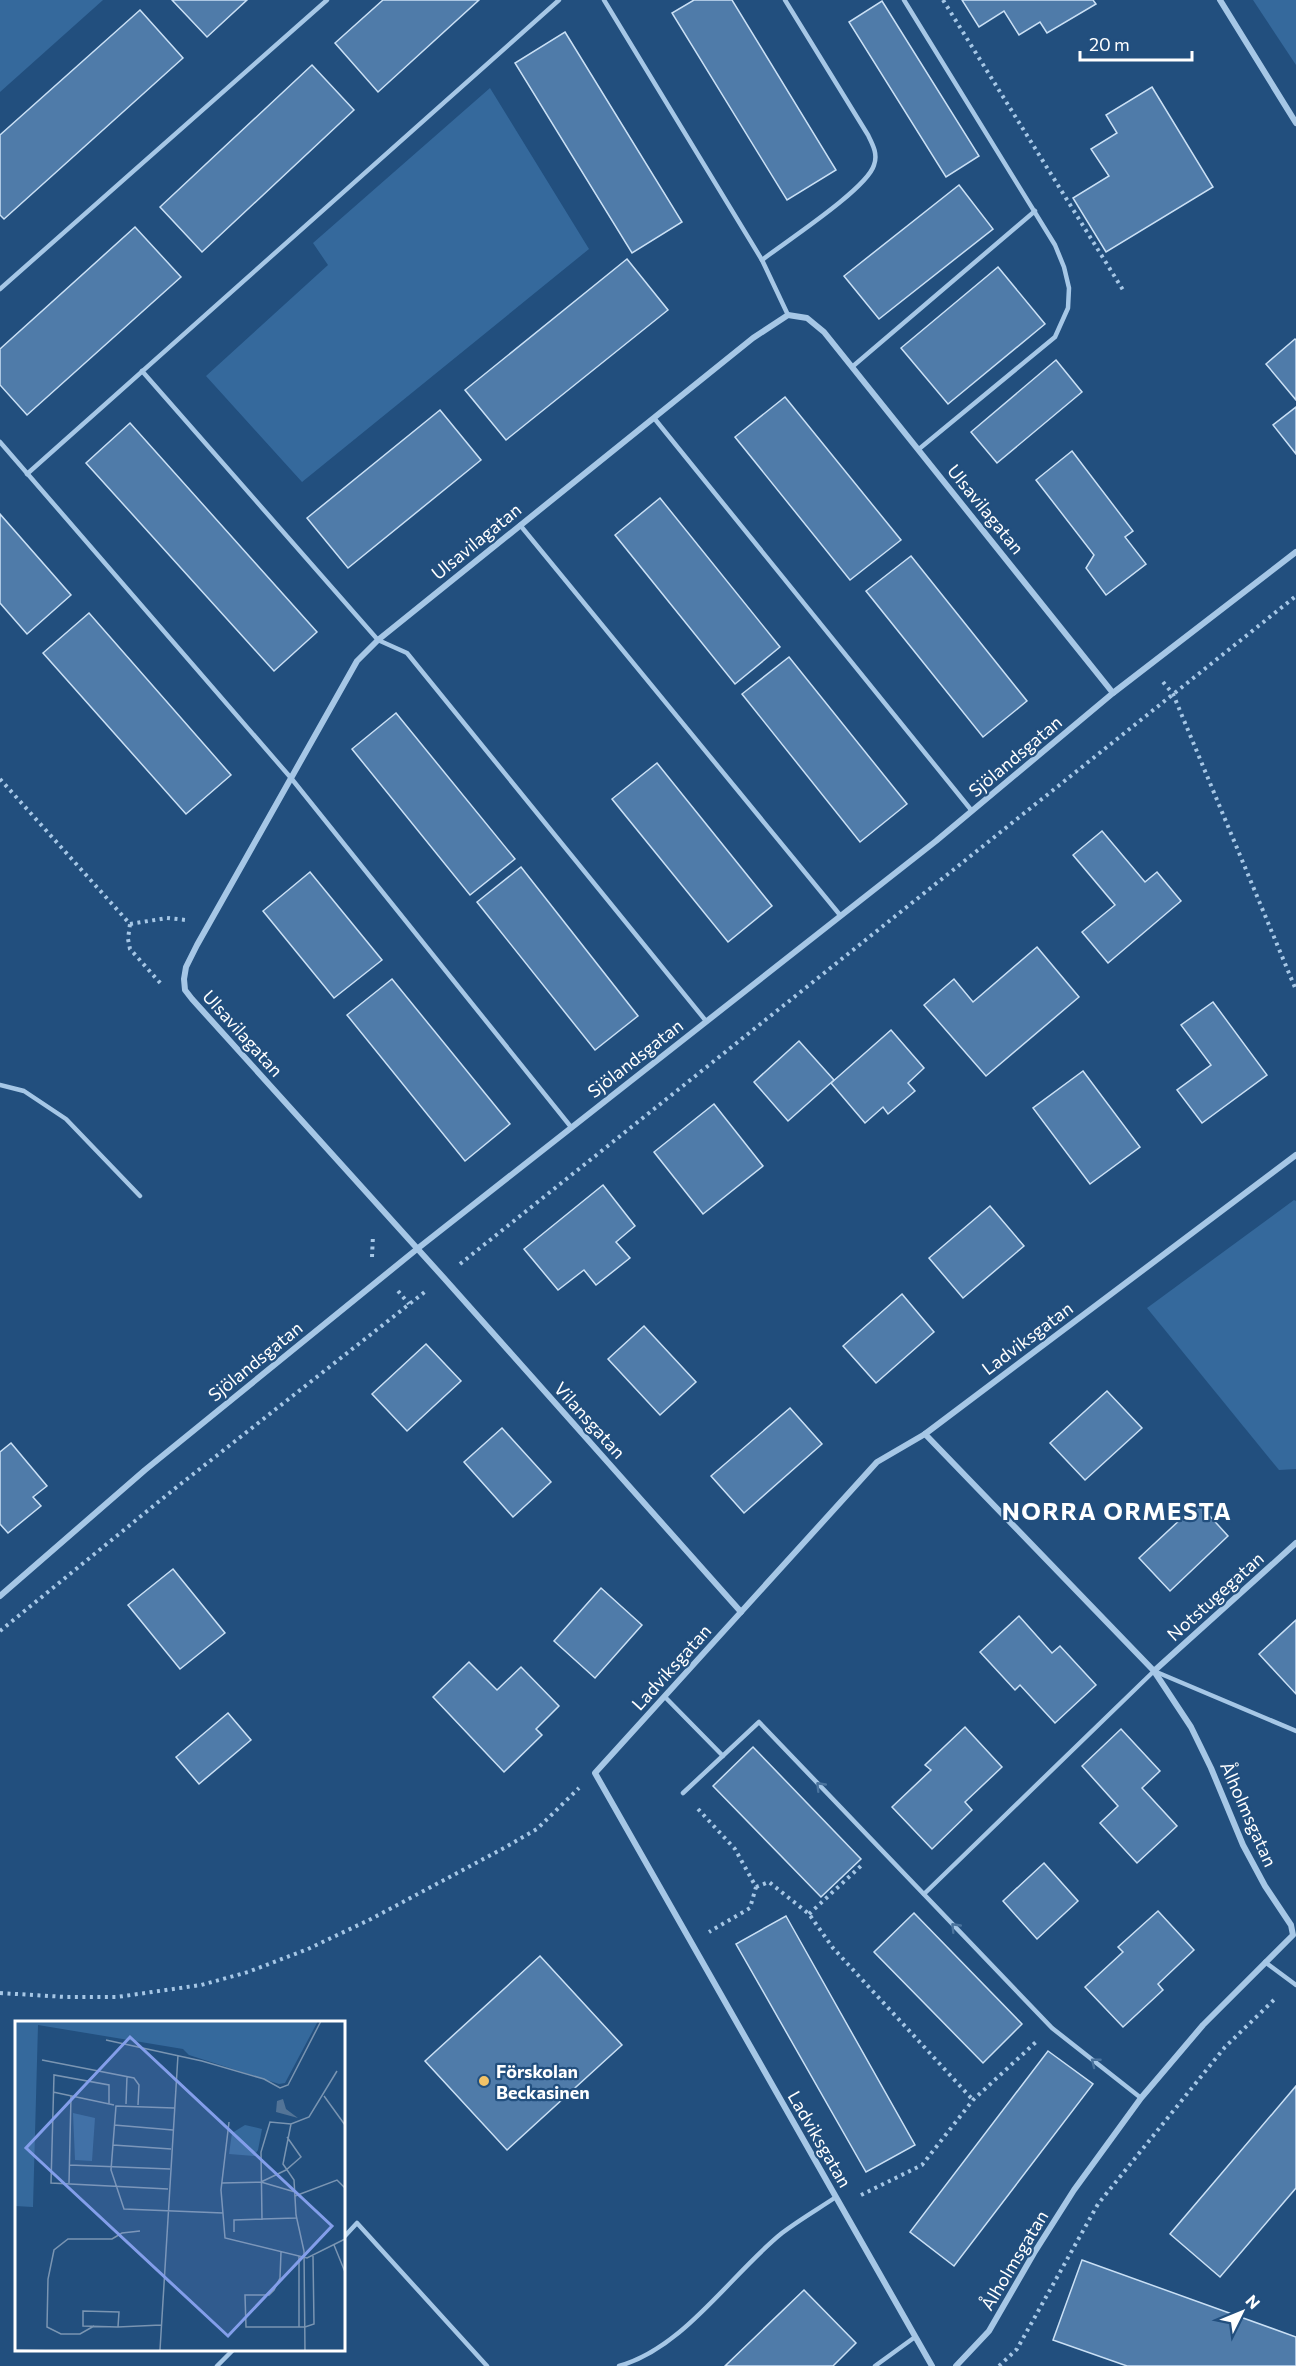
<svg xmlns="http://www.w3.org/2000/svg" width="1296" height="2366" viewBox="0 0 1296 2366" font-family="Commissioner,sans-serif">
<rect width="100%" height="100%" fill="#224f7e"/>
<!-- green -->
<g fill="#35699c">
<path d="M0 0H103L0 92Z"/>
<path d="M1253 0H1296V65Z"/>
<path d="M490 88 589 249 302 482 206 376 328 265 313 243Z"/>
<path d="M1294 1200 1296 1201V1469L1279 1470 1147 1308Z"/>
</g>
<!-- building -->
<g fill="#4f7ba9" stroke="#cae0f5" stroke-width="1.5">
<path d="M172 0H247L207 37Z"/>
<path d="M383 0H479L378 92 335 43Z"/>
<path d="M694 0H732L836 170 787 200 672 13Z"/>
<path d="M962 0H1093L1096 4 1047 33 1040 22 1019 35 1004 11 979 27Z"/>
<path d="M882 1 979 156 946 177 849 22Z"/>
<path d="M140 10 183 58 4 219 0 215V135Z"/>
<path d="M565 32 682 222 632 253 515 63Z"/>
<path d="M312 65 354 110 202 252 160 207Z"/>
<path d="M1152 87 1213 187 1106 252 1073 198 1109 176 1091 149 1117 133 1106 115Z"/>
<path d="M959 185 993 229 879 319 844 276Z"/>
<path d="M135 227 181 277 27 415 0 385V349Z"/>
<path d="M627 259 668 310 506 440 465 390Z"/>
<path d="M998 267 1045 324 948 404 901 348Z"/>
<path d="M1295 339 1296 340V400L1266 364Z"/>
<path d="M1056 360 1082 392 997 463 971 432Z"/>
<path d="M785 397 901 540 850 580 735 437Z"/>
<path d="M1296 407V454L1273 425Z"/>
<path d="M440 410 481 460 348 568 307 518Z"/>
<path d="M130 423 317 632 274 671 86 463Z"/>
<path d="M1072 451 1133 531 1125 537 1146 564 1106 595 1086 568 1094 555 1036 480Z"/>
<path d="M660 498 780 647 735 684 615 535Z"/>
<path d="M0 514 71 595 27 634 0 603Z"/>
<path d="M911 556 1027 701 983 737 866 591Z"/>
<path d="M89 613 231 775 186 814 43 653Z"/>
<path d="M789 657 907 804 860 842 742 694Z"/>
<path d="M396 713 515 859 470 895 352 749Z"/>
<path d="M657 763 772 906 728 942 612 799Z"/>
<path d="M1102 831 1145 882 1157 872 1181 901 1108 963 1082 932 1115 905 1073 855Z"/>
<path d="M521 867 638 1016 595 1050 477 902Z"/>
<path d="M310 872 382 960 334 998 263 911Z"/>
<path d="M1037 947 1079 997 986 1076 924 1005 954 979 973 1002Z"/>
<path d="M392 979 510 1124 465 1161 347 1015Z"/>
<path d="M1213 1002 1267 1075 1202 1123 1177 1090 1211 1065 1181 1025Z"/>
<path d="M891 1030 924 1068 908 1083 915 1091 888 1114 883 1107 865 1123 831 1083Z"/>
<path d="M799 1041 834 1080 788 1121 754 1082Z"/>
<path d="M1083 1071 1140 1147 1090 1184 1033 1108Z"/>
<path d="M714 1104 763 1166 703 1214 654 1152Z"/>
<path d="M603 1185 635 1226 616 1242 630 1258 596 1285 584 1270 558 1290 524 1249Z"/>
<path d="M990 1206 1024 1246 963 1298 929 1258Z"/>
<path d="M902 1294 934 1332 876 1383 843 1346Z"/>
<path d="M644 1326 696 1382 660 1415 608 1359Z"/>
<path d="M426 1344 461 1381 407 1431 372 1394Z"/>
<path d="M1107 1391 1142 1428 1085 1480 1050 1443Z"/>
<path d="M790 1408 822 1444 744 1513 711 1476Z"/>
<path d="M502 1428 551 1482 513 1517 464 1462Z"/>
<path d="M11 1443 47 1486 33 1497 41 1506 8 1533 0 1524V1452Z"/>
<path d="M1198 1503 1228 1536 1170 1591 1139 1558Z"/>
<path d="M173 1569 225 1633 180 1669 128 1605Z"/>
<path d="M601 1588 642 1625 595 1678 554 1641Z"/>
<path d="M1019 1616 1052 1653 1060 1646 1096 1685 1055 1723 1020 1685 1015 1690 980 1652Z"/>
<path d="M1296 1620V1694L1259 1654Z"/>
<path d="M469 1662 497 1690 521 1667 559 1706 536 1729 542 1735 504 1772 433 1697Z"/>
<path d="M228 1713 251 1740 199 1784 176 1757Z"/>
<path d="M965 1727 1002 1767 965 1802 972 1810 932 1849 892 1807 931 1770 925 1765Z"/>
<path d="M1121 1729 1160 1771 1142 1788 1177 1826 1137 1863 1100 1823 1118 1806 1082 1766Z"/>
<path d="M753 1747 861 1859 821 1897 713 1786Z"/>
<path d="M1044 1863 1078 1901 1037 1939 1003 1901Z"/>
<path d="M1158 1911 1194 1950 1158 1984 1163 1990 1123 2027 1085 1987 1123 1952 1118 1947Z"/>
<path d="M914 1913 1022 2024 983 2063 874 1952Z"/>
<path d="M786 1916 915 2145 866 2172 736 1944Z"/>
<path d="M540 1956 622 2045 507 2150 425 2061Z"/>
<path d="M1048 2051 1093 2084 954 2266 910 2232Z"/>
<path d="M1296 2086V2188L1220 2277 1170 2234Z"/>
<path d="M1082 2260 1296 2337V2366H1127L1053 2340Z"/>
<path d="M804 2290 856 2343 833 2366H725Z"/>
</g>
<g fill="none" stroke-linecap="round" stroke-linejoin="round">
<!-- path -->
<g stroke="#a6c7e6" stroke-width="4" stroke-dasharray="3 4.5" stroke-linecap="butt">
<path d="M943 0 1123 290"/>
<path d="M1163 682 1173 694 1296 990"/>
<path d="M0 779 130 924 128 939 130 949 162 985"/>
<path d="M130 924 167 918 186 920"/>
<path d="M372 1257 373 1235"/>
<path d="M460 1264 1296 596"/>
<path d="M398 1291 409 1304"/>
<path d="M0 1631 173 1490 426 1291"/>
<path d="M698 1809 735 1849 756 1887 750 1908 709 1932"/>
<path d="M756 1887 769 1882 809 1914 833 1948 973 2100"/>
<path d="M809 1914 863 1864"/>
<path d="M0 1993 66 1997H117L201 1985 248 1972 308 1949 371 1919 504 1848 537 1829 579 1788"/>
<path d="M861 2195 922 2165 973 2100 1036 2042"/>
<path d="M999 2366 1017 2349 1098 2204 1225 2047 1277 1997"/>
</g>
<!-- lane -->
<g stroke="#a6c7e6" stroke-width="4.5">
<path d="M604 0 762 260 788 315"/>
<path d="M904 0 1055 245 1064 267 1069 288 1068 308 1055 337 919 449"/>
<path d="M762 260C785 242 867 189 874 165 878 154 873 145 868 135L785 0"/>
<path d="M0 289 327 0"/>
<path d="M852 367 1035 211"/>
<path d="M142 371 378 640 407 653 706 1021"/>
<path d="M654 418 972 811"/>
<path d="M0 442 291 778 571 1127"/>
<path d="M27 474 559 0"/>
<path d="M520 525 840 915"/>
<path d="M0 1085 24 1091 66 1119 140 1196"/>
<path d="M665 1697 723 1756"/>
<path d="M683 1793 759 1722 1052 2028 1141 2098"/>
<path d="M924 1894 1154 1671 1296 1731"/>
<path d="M1265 1962 1296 1985"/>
<path d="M344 2237 357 2223 487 2366"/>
<path d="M217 2366 233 2350"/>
<path d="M619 2366C684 2348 731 2274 782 2233 799 2220 818 2209 836 2197"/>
<path d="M875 2366 915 2337"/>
</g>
<!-- street -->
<g stroke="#a6c7e6" stroke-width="6">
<path d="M1220 0 1296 123"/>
<path d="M925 1434 1154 1671 1191 1727 1211 1768 1243 1845 1265 1886 1291 1925 1293 1935 1203 2025 1141 2098 1074 2190 1034 2253 989 2331 956 2366"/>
<path d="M0 1596 145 1470 417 1249 936 841 1113 693 1296 552"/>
<path d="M741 1612 443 1277 192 999 185 990 184 979 186 967 197 945 357 661 378 640 753 338 788 315 807 318 824 332 1113 693"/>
<path d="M1154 1671 1296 1543"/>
<path d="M932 2366 595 1773 877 1462 925 1434 1296 1155"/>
</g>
</g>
<!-- one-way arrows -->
<defs><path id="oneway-chevron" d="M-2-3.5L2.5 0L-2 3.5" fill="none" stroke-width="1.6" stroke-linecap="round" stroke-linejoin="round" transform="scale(1.5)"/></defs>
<g stroke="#4a739d">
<use href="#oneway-chevron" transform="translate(820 1786) rotate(-134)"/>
<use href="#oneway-chevron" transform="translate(955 1927) rotate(-134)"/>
<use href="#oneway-chevron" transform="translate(1095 2062) rotate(-142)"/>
</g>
<!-- markers -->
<circle fill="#f2c368" stroke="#224f7e" stroke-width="2" cx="484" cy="2081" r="6"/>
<g text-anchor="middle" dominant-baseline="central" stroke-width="4.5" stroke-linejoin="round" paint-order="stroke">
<!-- street labels -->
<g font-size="18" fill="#fff" stroke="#224f7e">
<text transform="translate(986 509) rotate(51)">Ulsavilagatan</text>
<text transform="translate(476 541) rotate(-39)">Ulsavilagatan</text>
<text transform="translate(1015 756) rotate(-40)">Sjölandsgatan</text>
<text transform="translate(243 1033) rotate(48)">Ulsavilagatan</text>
<text transform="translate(635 1058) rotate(-38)">Sjölandsgatan</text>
<text transform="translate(1027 1338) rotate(-37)">Ladviksgatan</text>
<text transform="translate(255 1361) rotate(-39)">Sjölandsgatan</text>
<text transform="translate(590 1420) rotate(48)">Vilansgatan</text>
<text transform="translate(1215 1596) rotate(-42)">Notstugegatan</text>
<text transform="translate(671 1667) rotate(-48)">Ladviksgatan</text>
<text transform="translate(1249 1814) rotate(66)">Ålholmsgatan</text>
<text transform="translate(820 2139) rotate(60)">Ladviksgatan</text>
<text transform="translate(1014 2260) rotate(-59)">Ålholmsgatan</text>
</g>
<!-- poi labels -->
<g font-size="18" font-weight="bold" fill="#fff" stroke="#224f7e" text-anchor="start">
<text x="496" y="2071">Förskolan<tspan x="496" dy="21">Beckasinen</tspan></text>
</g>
<!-- district labels -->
<g font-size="24" font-weight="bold" letter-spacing="1.5" fill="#fff" stroke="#224f7e">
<text x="1117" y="1510">NORRA ORMESTA</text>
</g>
</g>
<!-- overview -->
<g transform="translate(15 2021)">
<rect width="330" height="330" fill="#224f7e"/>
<path d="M0 0H303L270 62 264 63 174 34 168 28 23 4 18 186 0 185ZM58 92 80 97 77 140 60 139ZM230 104 247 108 243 129 239 135 214 133 217 112Z" fill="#35699c"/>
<path d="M268 78 271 88 283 97 261 91 262 80Z" fill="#537497"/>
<path fill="none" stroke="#7a95b2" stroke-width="1.5" d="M91 19 187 40 249 58 265 67 273 64 306 0M27 39 119 57 124 64 123 84M38 71 99 84M309 75 330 104M94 83V64L39 54 36 162 153 168M111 83 112 55M159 87 101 85 96 149 109 188 208 192M214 101 206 169 210 217 292 237 330 218M276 103 268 143 279 159 281 194 289 230 290 330M99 104 158 109M98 124 156 128M54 144 155 148M246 161 271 149 286 136 272 116M54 162 56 75M207 162 246 161 280 171M280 175 322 159 330 167M247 199 246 131 255 101 276 103 294 96 322 50M219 211V199L281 197M319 224 330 251M266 231 265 257 259 269 254 274H230L231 306H290L299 303 298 235M79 305 65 313H46L32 306 33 258 39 229 53 218H97L107 212 125 210M103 306 68 305V290L104 291 103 306 146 304M284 306V235M0 329 41 330M145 329 163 34"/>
<path fill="#839eea" fill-opacity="0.15" stroke="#839eea" stroke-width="3" d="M115 16 317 205 213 315 11 127Z"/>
<rect width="330" height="330" fill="none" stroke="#fff" stroke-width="3"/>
</g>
<!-- north arrow -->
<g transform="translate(1242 2312) rotate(47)" stroke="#224f7e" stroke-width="4.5" paint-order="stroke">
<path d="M0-4.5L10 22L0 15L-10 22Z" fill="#ffffff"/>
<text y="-9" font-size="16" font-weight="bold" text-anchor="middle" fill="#ffffff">N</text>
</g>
<!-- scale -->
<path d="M1080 51v9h112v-9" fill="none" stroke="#ffffff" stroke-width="3"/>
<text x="1089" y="51" font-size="18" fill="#ffffff" stroke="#224f7e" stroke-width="4.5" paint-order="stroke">20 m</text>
</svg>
